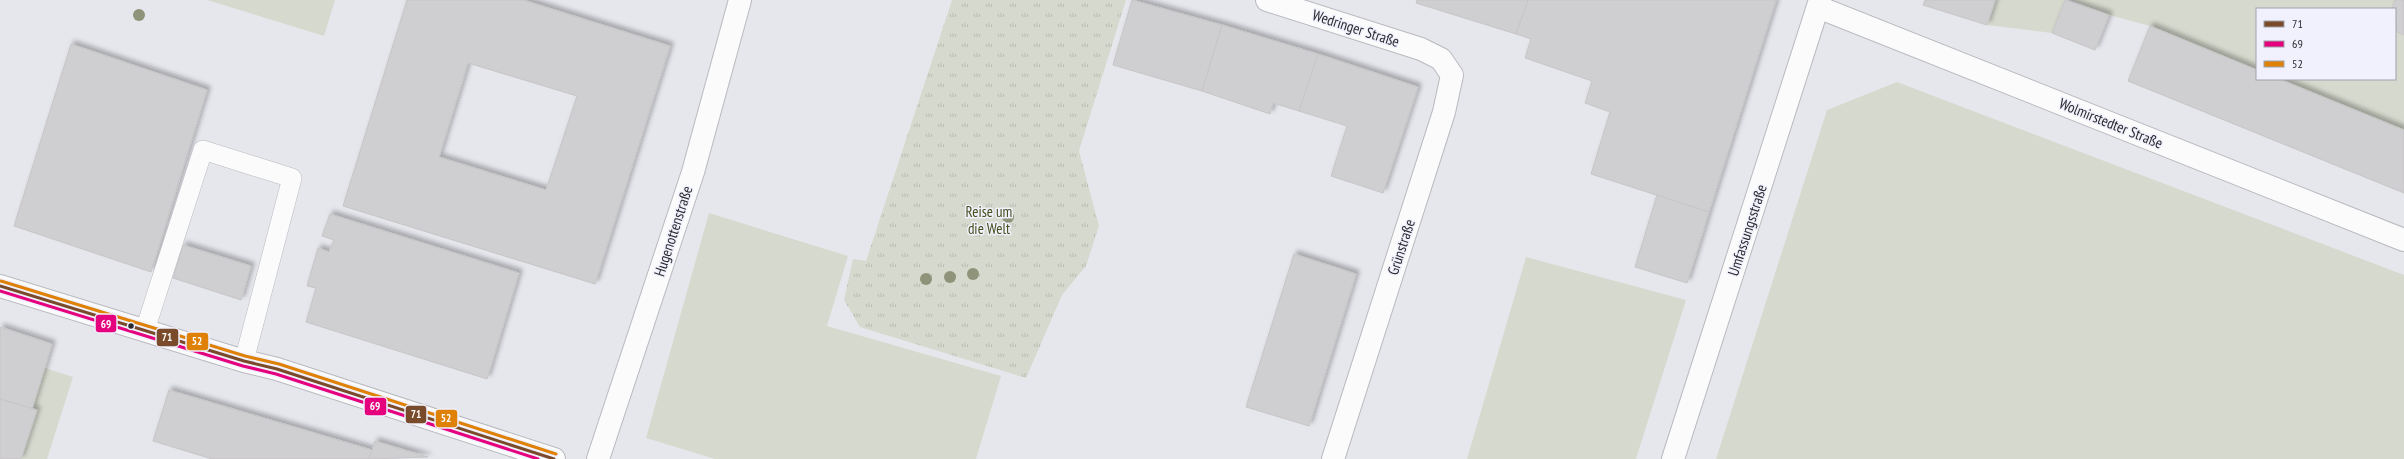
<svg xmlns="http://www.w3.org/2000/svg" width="2404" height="459" viewBox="0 0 2404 459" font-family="'PT Sans Narrow',sans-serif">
<defs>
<pattern id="park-tufts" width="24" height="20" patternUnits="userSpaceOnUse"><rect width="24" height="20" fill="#d6dace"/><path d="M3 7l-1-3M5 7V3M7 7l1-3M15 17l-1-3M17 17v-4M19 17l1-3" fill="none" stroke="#b8bbb1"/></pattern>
<filter id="shadow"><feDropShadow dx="3.5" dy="-3.5" stdDeviation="2" flood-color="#0004"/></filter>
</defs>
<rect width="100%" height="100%" fill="#e6e7ed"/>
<!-- grass -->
<g fill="#d6dace">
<path d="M207 0H335L324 36Z"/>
<path d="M1996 0H2065L2052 33 1987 25Z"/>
<path d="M2071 0H2395L2392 9H2257V70L2150 26 2109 15Z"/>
<path d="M2395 31 2404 35V130L2279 79H2395Z"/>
<path d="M1897 82 2404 275V459H1716L1827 110Z"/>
<path d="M709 213 848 256 827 326 1001 376 976 459H715L646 438Z"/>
<path d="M1526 257 1686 300 1636 459H1467Z"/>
<path d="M45 368 73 377 47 459H21L37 411 32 409Z"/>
</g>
<!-- park -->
<path fill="url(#park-tufts)" d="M952 0H1126L1079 151 1099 226 1086 266 1062 295 1026 378 860 327 844 300 853 259 866 261Z"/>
<!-- building -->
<g fill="#cfced0" stroke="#c7c5c6" fill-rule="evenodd" filter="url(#shadow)">
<path d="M407 0H523L670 46 595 284 343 206ZM468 63 577 96 546 190 439 157Z"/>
<path d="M1132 0 1222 25 1202 91 1113 65Z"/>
<path d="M1417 0H1528L1516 34 1416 3Z"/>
<path d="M1528 0H1776L1709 212 1591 174 1610 112 1585 103 1592 81 1525 58 1531 39 1516 34Z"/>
<path d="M1925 0H1995L1987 25 1923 5Z"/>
<path d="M2065 0 2109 15 2095 50 2052 33Z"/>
<path d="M2395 0H2404V35L2395 31V9H2392Z"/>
<path d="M1222 25 1318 54 1299 111 1273 103 1270 114 1202 91Z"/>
<path d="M2150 26 2257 70V79H2279L2404 130V193L2128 81Z"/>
<path d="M71 44 207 90 151 272 14 226Z"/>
<path d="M1318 54 1418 87 1383 193 1331 176 1347 126 1299 111Z"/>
<path d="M1657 195 1709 212 1687 283 1635 267Z"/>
<path d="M330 214 519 273 487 379 306 322 316 288 307 286 318 248 329 252 334 240 322 236Z"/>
<path d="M183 245 251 266 241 300 173 278Z"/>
<path d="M1294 254 1356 274 1309 426 1246 407Z"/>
<path d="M0 327 52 344 32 409 0 399Z"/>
<path d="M169 390 372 450 369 459H212L153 441Z"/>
<path d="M0 399 37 410 21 459H0Z"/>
<path d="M375 441 428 457 369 459Z"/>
</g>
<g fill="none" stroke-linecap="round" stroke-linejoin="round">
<defs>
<path id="service" d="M145 330 203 150 292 178 244 361"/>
<g id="minor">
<path d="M1267 0 1421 49 1441 59 1452 75 1444 112 1333 459"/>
<path d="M1818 7 2404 240"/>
<path d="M0 286 244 361 277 369 554 459"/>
<path d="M598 459 693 172 740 0"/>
<path d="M1673 459 1820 0"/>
</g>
</defs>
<!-- service casing -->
<use href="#service" stroke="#b9babf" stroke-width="20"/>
<!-- minor casing -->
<use href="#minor" stroke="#b9babf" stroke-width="24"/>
<!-- service -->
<use href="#service" stroke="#fbfbfc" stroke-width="19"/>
<!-- minor -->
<use href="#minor" stroke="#fbfbfc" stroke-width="22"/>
<defs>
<path id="bus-1" d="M0 286 244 361 277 369 554 459"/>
<path id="bus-2" d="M0 291 243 366 276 374 538 459"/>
<path id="bus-3" d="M1 281 245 356 279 364 556 454"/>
</defs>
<!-- bus-1 casing -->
<use href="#bus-1" stroke="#f0f1fd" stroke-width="6"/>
<!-- bus-2 casing -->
<use href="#bus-2" stroke="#f0f1fd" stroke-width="6"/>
<!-- bus-3 casing -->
<use href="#bus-3" stroke="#f0f1fd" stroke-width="6"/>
<!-- bus-1 -->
<use href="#bus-1" stroke="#7a4b2a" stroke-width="3"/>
<!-- bus-2 -->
<use href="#bus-2" stroke="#e5007d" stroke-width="3"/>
<!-- bus-3 -->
<use href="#bus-3" stroke="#df8107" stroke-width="3"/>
</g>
<!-- trees -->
<g fill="#8e9379">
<circle cx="139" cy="15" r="6"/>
<circle cx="1008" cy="217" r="6"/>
<circle cx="973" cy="274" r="6"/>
<circle cx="950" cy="277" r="6"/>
<circle cx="926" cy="279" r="6"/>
</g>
<!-- markers -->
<circle fill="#29292e" stroke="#f0f1fd" stroke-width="1.5" cx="131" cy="326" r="3.5"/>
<g text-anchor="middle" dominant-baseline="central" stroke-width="3" stroke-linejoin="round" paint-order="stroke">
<!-- street labels -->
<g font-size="15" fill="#29292e" stroke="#f0f1fd">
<text transform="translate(1356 28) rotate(18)">Wedringer Straße</text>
<text transform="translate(2111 123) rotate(22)">Wolmirstedter Straße</text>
<text transform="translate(1747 230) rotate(-72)">Umfassungsstraße</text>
<text transform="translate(673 231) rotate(-72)">Hugenottenstraße</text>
<text transform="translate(1401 247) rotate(-72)">Grünstraße</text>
</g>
<!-- park labels -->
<g font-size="15" fill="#464e1a" stroke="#f0f1fd">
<text x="989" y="211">Reise um<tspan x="989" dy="17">die Welt</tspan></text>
</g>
</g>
<g stroke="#f0f1fd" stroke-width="1.5">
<rect x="95" y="314" width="22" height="19" rx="4" fill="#e5007d"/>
<rect x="156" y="328" width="23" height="19" rx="4" fill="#7a4b2a"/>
<rect x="186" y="332" width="23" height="19" rx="4" fill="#df8107"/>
<rect x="364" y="397" width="23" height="19" rx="4" fill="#e5007d"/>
<rect x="405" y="405" width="22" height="19" rx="4" fill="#7a4b2a"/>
<rect x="435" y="409" width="23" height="19" rx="4" fill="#df8107"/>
</g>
<g font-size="11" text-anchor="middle" font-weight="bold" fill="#fff">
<text x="106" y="328">69</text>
<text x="167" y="341">71</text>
<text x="197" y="345">52</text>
<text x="375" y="410">69</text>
<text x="416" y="418">71</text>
<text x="446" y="422">52</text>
</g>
<!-- legend -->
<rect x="2256" y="8" width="140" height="72" fill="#f0f1fd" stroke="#a0a1aa"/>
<rect x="2264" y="21" width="20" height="6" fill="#7a4b2a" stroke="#a0a1aa"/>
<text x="2292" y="28" font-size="12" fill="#29292e">71</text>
<rect x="2264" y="41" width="20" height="6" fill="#e5007d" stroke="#a0a1aa"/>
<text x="2292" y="48" font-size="12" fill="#29292e">69</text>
<rect x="2264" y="61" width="20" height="6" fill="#df8107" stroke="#a0a1aa"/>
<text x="2292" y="68" font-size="12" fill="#29292e">52</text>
</svg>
